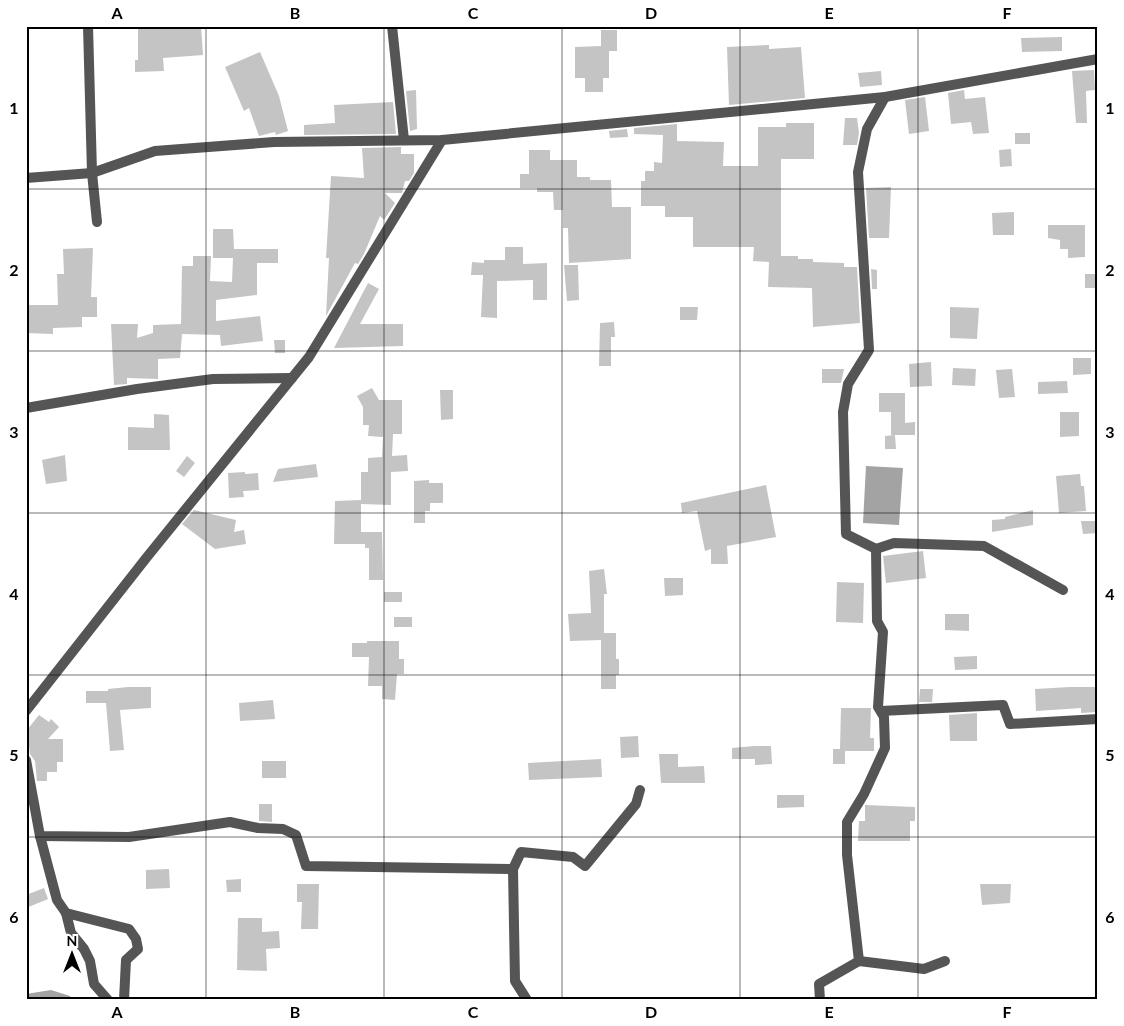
<svg xmlns="http://www.w3.org/2000/svg" width="1124" height="1026" viewBox="0 0 1124 1026" font-family="Lato,sans-serif">
<rect width="100%" height="100%" fill="#fff"/>
<!-- water -->
<g fill="#a3a3a3">
<path d="M866 466 903 468 899 525 863 523Z"/>
<path d="M51 990 70 996V1000H26V994Z"/>
</g>
<!-- building -->
<g fill="#c4c4c4">
<path d="M138 26H201L203 55 163 58 164 71 135 72V60H138Z"/>
<path d="M601 30H617V51H609V78H603V92H585V78H575V47L601 46Z"/>
<path d="M1062 37V51L1022 52 1021 38Z"/>
<path d="M769 45V49L801 47 805 98 729 105 727 47Z"/>
<path d="M260 52 279 96 288 131 276 135 275 132 259 136 249 108 244 111 225 67Z"/>
<path d="M1094 70 1095 90 1086 91 1087 123H1076L1072 71Z"/>
<path d="M881 71 882 85 860 87 858 73Z"/>
<path d="M416 90 417 129 410 131 406 91Z"/>
<path d="M964 90 965 99 985 97 989 133 973 134 971 122 951 124 948 93Z"/>
<path d="M925 97 929 131 909 134 905 100Z"/>
<path d="M393 102 396 134 304 135V125L335 123 334 105Z"/>
<path d="M845 118H857L859 133 857 145H843Z"/>
<path d="M786 123H814V159H781V256H798V259H813V262L844 263V267H857L860 323 813 327 812 288 768 287 769 262 753 261 754 247H693V217H665V206H641V181H645V171H654V162L662 163 663 135 634 134V128L677 124V141L724 142 723 166H758V127H786Z"/>
<path d="M627 129 628 137 610 138 609 131Z"/>
<rect x="1015" y="133" width="15" height="11"/>
<path d="M401 147V154H414V173L409 181H405L402 193H385L395 203 384 220 380 216 364 254 358 264 355 263 326 316 329 258H326L331 176 364 178 362 148Z"/>
<path d="M1011 149 1012 166 1000 167 999 150Z"/>
<path d="M529 150H550V160H577V177H590V180H611L612 207H631V259L569 263 568 228H563V210H554L553 192H537V188H520V174H529Z"/>
<path d="M891 187 889 238H869L866 188Z"/>
<path d="M1014 212V235H993L992 213Z"/>
<path d="M1048 225H1085V257L1068 258V249H1060V240L1048 238Z"/>
<path d="M213 229H233L234 249H278V263H257V295L216 300V321L260 316 263 341 221 346 220 335 182 334 180 358 158 359V379L127 378V384L114 385 111 324H138L137 338 153 333V325L181 324 182 266H193V256H211L210 281 232 282 233 258H213Z"/>
<path d="M505 247H523V264L547 263V300H533V280L497 281V318L481 317 483 275H471L472 262 484 263V260H505Z"/>
<path d="M93 248 91 297H97V317H82V327L53 328V334L26 333V305H58L57 274H64L63 249Z"/>
<path d="M564 265H578L579 300 567 301Z"/>
<path d="M871 269 877 270V289H872Z"/>
<path d="M1085 274H1096L1097 288H1085Z"/>
<path d="M368 283 379 289 360 324H403V346L334 348Z"/>
<path d="M680 307H698L697 320H680Z"/>
<path d="M950 307 979 308 977 339 950 338Z"/>
<path d="M614 322 615 337H611V366H599L600 323Z"/>
<path d="M274 340H285V353H275Z"/>
<path d="M1073 358H1091V374L1073 375Z"/>
<path d="M931 362 932 386 910 387 909 364Z"/>
<path d="M953 368 976 369 975 386 952 385Z"/>
<path d="M822 369H844L841 383H822Z"/>
<path d="M1012 369 1015 397 999 398 996 370Z"/>
<path d="M1067 381 1068 393 1038 394V382Z"/>
<path d="M372 388 379 400H402V434H393L392 456 407 455 408 471 391 472V505L361 504V532H382L383 580H369V548H365V544H334L335 501 361 500V472H368V458L382 457 383 437 368 436 369 425H363V407L357 396Z"/>
<path d="M440 390H453V419L441 420Z"/>
<path d="M879 393H905V423L915 422V435H891V412H879Z"/>
<path d="M1060 412H1079V436L1060 437Z"/>
<path d="M154 414 169 415 170 450H128V427L154 428Z"/>
<path d="M895 435 896 449H885V436Z"/>
<path d="M65 455 67 481 46 484 42 460Z"/>
<path d="M187 456 195 463 184 477 176 471Z"/>
<path d="M316 464 318 477 273 482 278 469Z"/>
<path d="M245 472V474L258 473 259 490 243 491 244 497 229 498 228 473Z"/>
<path d="M1080 474 1081 486H1084L1086 511 1059 513 1056 476Z"/>
<path d="M429 480V483H443V503H430V511H425V523H414V481Z"/>
<path d="M766 485 776 537 727 546 728 564H711V549L705 551 697 511 682 513 681 503Z"/>
<path d="M194 510 236 520 234 532 244 530 246 544 215 549 182 524Z"/>
<path d="M1033 510V525L992 532V520L1005 519V517Z"/>
<path d="M1081 521H1098V533L1083 534Z"/>
<path d="M923 551 926 578 886 583 883 556Z"/>
<path d="M604 569 607 594H604V633H616V659H619V675H616V689H601V640L570 641 568 614 591 613 589 571Z"/>
<path d="M664 578H683V595L665 596Z"/>
<path d="M837 582 864 583 863 623 836 622Z"/>
<rect x="384" y="592" width="18" height="10"/>
<path d="M945 614H969V631L945 630Z"/>
<rect x="394" y="617" width="18" height="10"/>
<path d="M367 641H399V659H404V674H397L395 700 382 699V686H368L369 657H352V643H367Z"/>
<path d="M977 656V669L955 670 954 657Z"/>
<path d="M128 687H151V708L120 710 124 750 110 751 106 703H86V691H108V689Z"/>
<path d="M1070 687H1098V712L1081 713V708L1036 711 1035 689Z"/>
<path d="M920 689H933L932 702H919Z"/>
<path d="M273 700 275 719 240 721 239 703Z"/>
<path d="M841 708H871L870 738H874V751H845V764H833V749H840Z"/>
<path d="M977 713V741H950L949 715Z"/>
<path d="M39 715 49 722 51 719 59 727 48 739H63V762H57V772H47V781H37L35 761 30 754 27 730Z"/>
<path d="M638 736 639 757 621 758 620 737Z"/>
<path d="M754 746H771L772 764 755 765V759H732V748Z"/>
<path d="M659 754H678V767L704 766 705 783H661Z"/>
<path d="M601 759 602 777 529 780 528 763Z"/>
<rect x="262" y="761" width="24" height="17"/>
<path d="M777 795H804V807L777 808Z"/>
<path d="M259 804H272V822L259 821Z"/>
<path d="M865 805 915 807V821H910V841H858L859 821H865Z"/>
<path d="M169 869 170 888 146 889V870Z"/>
<path d="M241 879V892H227L226 880Z"/>
<path d="M297 884H319L318 929H301L302 902H297Z"/>
<path d="M980 884H1011L1010 903 982 905Z"/>
<path d="M44 888 48 899 26 908V895Z"/>
<path d="M238 918H262V932L279 931 280 948 266 949 267 971 237 970Z"/>
</g>
<g fill="none" stroke-linecap="round" stroke-linejoin="round">
<!-- street -->
<g stroke="#555" stroke-width="10">
<path d="M88 26 92 173 97 222"/>
<path d="M392 26 404 140"/>
<path d="M26 178 92 173 155 151 274 142 442 140 885 97 1098 59"/>
<path d="M26 408 137 389 213 379 292 378"/>
<path d="M876 549 894 543 984 546 1063 590"/>
<path d="M26 711 147 557 309 357 442 140"/>
<path d="M881 711 1003 705 1010 724 1098 719"/>
<path d="M26 760 40 836 129 837 230 822 258 828 283 829 296 835 306 866 513 869 521 852 573 857 585 866 636 804 640 790"/>
<path d="M40 836 57 900 66 913 129 929 136 939 138 949 126 960 124 1000"/>
<path d="M513 869 515 981 527 1000"/>
<path d="M66 913 71 933 84 949 90 961 94 984 108 1000"/>
<path d="M859 961 924 969 945 961"/>
<path d="M820 1000 819 984 859 961 847 855V822L864 794 885 748 884 717 878 707 883 632 877 621 876 549 846 534 843 412 848 384 869 350 858 172 867 129 885 97"/>
</g>
</g>
<!-- grid -->
<path fill="none" stroke="#000" stroke-width="1" stroke-opacity="0.55" d="M206 26V1000M384 26V1000M562 26V1000M740 26V1000M918 26V1000M26 189H1098M26 351H1098M26 513H1098M26 675H1098M26 837H1098"/>
<!-- border -->
<rect width="1124" height="1026" fill="none" stroke="#ffffff" stroke-width="55"/>
<!-- north arrow -->
<g transform="translate(72 954)" stroke="#ffffff" stroke-width="4" paint-order="stroke">
<path d="M0-4L9 19L0 12L-9 19Z" fill="#000000"/>
<text y="-8" font-size="14" font-weight="bold" text-anchor="middle" fill="#000000">N</text>
</g>
<rect x="28" y="28" width="1068" height="970" fill="none" stroke="#000" stroke-width="2"/>
<g font-size="16" text-anchor="middle" font-weight="bold" fill="#000">
<text x="117" y="19">A</text>
<text x="295" y="19">B</text>
<text x="473" y="19">C</text>
<text x="651" y="19">D</text>
<text x="829" y="19">E</text>
<text x="1007" y="19">F</text>
<text x="14" y="114">1</text>
<text x="1110" y="114">1</text>
<text x="14" y="276">2</text>
<text x="1110" y="276">2</text>
<text x="14" y="438">3</text>
<text x="1110" y="438">3</text>
<text x="14" y="600">4</text>
<text x="1110" y="600">4</text>
<text x="14" y="761">5</text>
<text x="1110" y="761">5</text>
<text x="14" y="923">6</text>
<text x="1110" y="923">6</text>
<text x="117" y="1018">A</text>
<text x="295" y="1018">B</text>
<text x="473" y="1018">C</text>
<text x="651" y="1018">D</text>
<text x="829" y="1018">E</text>
<text x="1007" y="1018">F</text>
</g>
</svg>
